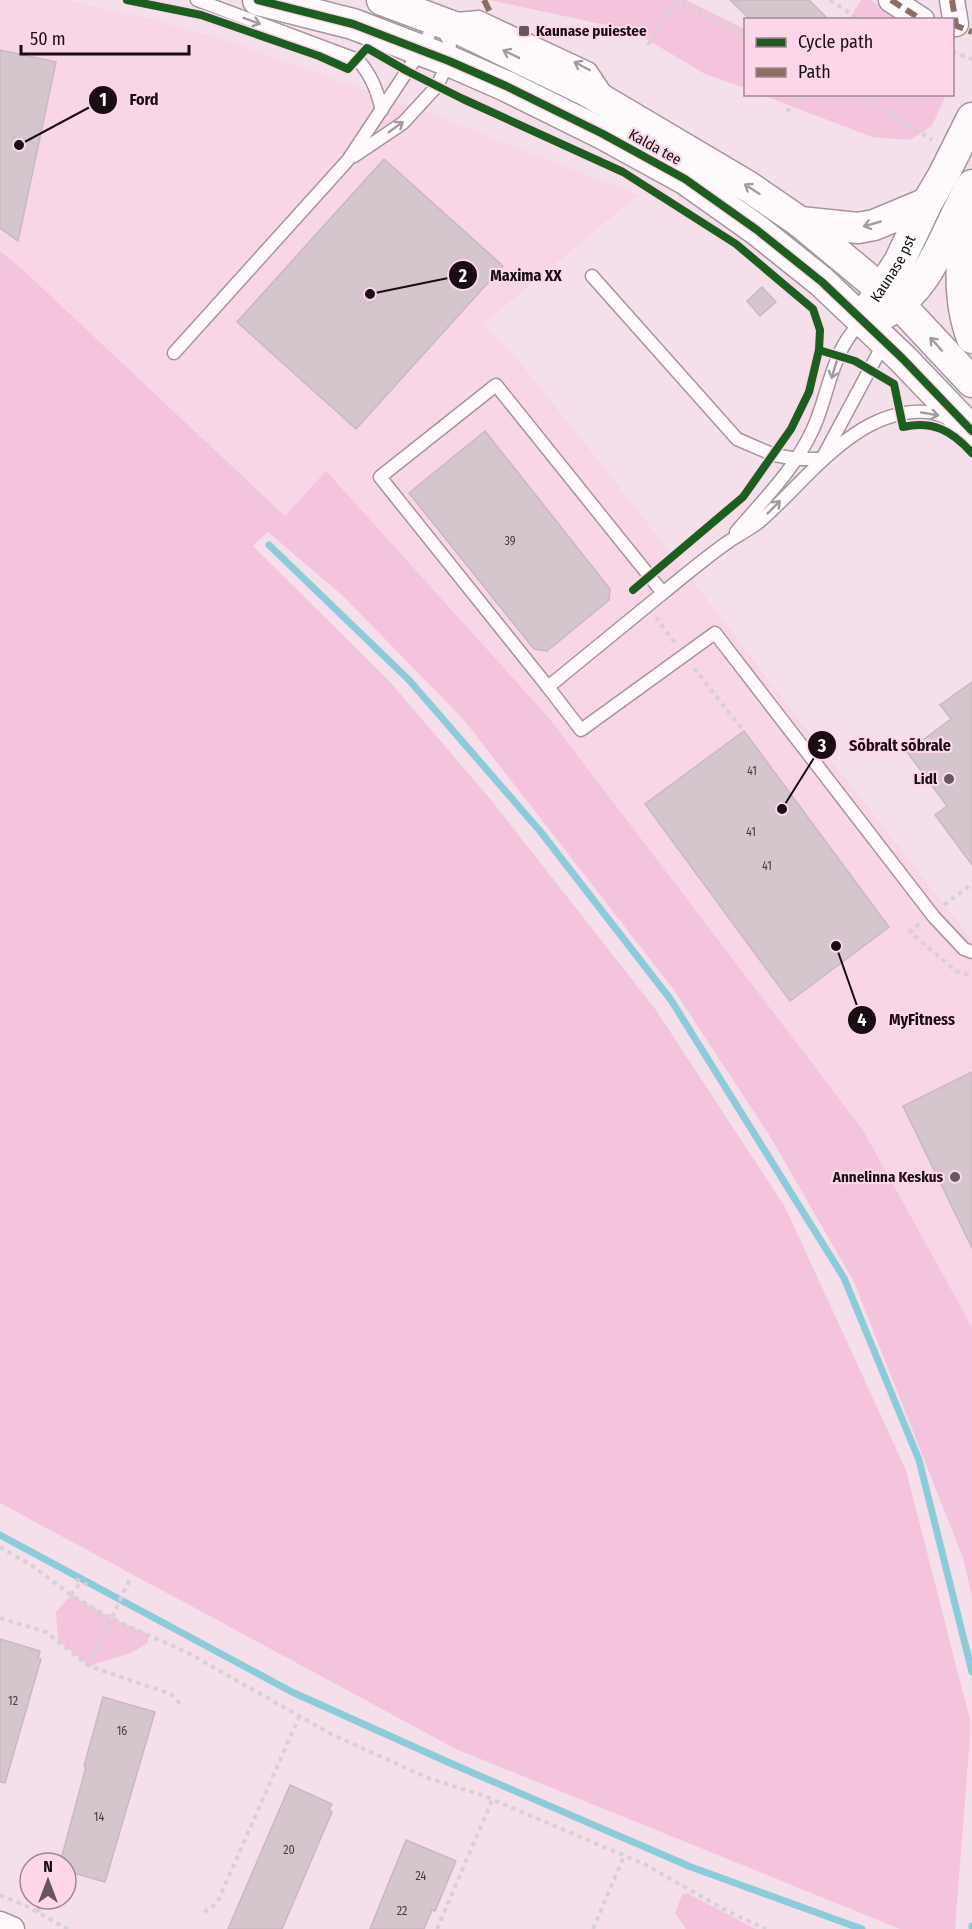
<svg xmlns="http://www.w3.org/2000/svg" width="972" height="1929" viewBox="0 0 972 1929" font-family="'Fira Sans Condensed',sans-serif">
<rect width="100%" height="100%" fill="#f5dfea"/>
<!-- built -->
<path fill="#f8d5e7" d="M0 0H66L151 19 225 40 434 115 638 195 483 324 513 354 598 460 706 598 778 693 968 935 972 936V1327L863 1130 549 718 325 472 285 516 21 268 0 251Z"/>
<!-- green -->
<g fill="#f4c4dd">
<path d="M489 0H686L745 29V88L705 74 633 31Z"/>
<path d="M861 0H871L900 19 849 20Z"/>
<path d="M762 95H946L932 126 910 140 872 137Z"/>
<path d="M0 251 21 268 285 516 326 471 549 718 863 1130 972 1327V1596L963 1558 854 1282 771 1138 674 990 464 720 343 596 268 532 253 546 391 683 492 801 656 1010 785 1207 906 1470 971 1724 955 1929H900L456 1749 0 1503Z"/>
<path d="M71 1595 111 1618 148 1634V1643L131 1653 89 1666 58 1640 56 1612Z"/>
<path d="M687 1893 748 1925 756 1929H686L675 1913 682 1895Z"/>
</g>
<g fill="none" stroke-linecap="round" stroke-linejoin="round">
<!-- stream -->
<g stroke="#8ccbda" stroke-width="7">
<path d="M269 545 409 680 540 831 671 1000 844 1278 919 1460 972 1672"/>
<path d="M0 1535 292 1692 450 1763 691 1867 862 1929"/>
<path d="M972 1929V1926"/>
</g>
</g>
<!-- building -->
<g fill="#d5c5cd" stroke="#cab8c1" stroke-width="1.5">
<path d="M730 0H809L829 20H751Z"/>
<path d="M0 50 56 62 18 241 0 228Z"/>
<path d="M384 159 503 266 356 429 237 322Z"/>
<path d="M762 287 776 302 760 316 747 301Z"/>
<path d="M485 431 610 589 609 600 547 651 534 649 409 493Z"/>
<path d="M972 682V865L935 815 947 806 907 752 951 719 940 705Z"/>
<path d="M744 731 889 927 790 1001 645 804Z"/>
<path d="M972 1072V1248L903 1106Z"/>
<path d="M0 1639 40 1651 38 1658 41 1659 5 1783 0 1782Z"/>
<path d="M103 1697 155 1712 105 1882 66 1871V1863H60L86 1767 84 1766Z"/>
<path d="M290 1785 332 1804 329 1810 332 1812 320 1840 282 1929H228Z"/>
<path d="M406 1840 456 1861 435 1911 432 1910 424 1929H370Z"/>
</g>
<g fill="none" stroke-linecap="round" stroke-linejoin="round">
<defs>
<g id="service">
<path d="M197 0 358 60C371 75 377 90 382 110"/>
<path d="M456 19 479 17 590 69 606 93"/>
<path d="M354 156 403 123 437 86 449 61 450 42 442 29"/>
<path d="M592 276 737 439 774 455 797 459H822"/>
<path d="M174 353 348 160 421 50 436 21"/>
<path d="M824 455 885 341"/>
<path d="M736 532C764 499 795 469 813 429 824 405 828 379 839 355 844 342 853 331 862 320"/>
<path d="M663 593 548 687 380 477 496 385 663 593C684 576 705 558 728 542 738 535 749 530 759 522 807 481 855 408 926 412 933 412 941 416 948 418"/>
<path d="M548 687 581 730 715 633 934 917 964 949 972 952"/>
</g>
<g id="minor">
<path d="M891 0 922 20"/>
<path d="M952 0 956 24"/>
<path d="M0 1924 12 1929"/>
</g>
<g id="tertiary">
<path d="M258 0 353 24 449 61 506 86 603 134 685 179 757 230 822 282 902 358 972 431"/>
<path d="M382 0 457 28 587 91 749 187 800 222 900 305 972 382"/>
<path d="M968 214C960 255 957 299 972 338"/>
<path d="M800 222 858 228 874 225 927 203"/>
<path id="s1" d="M870 307 899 262 927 203 944 174 972 118"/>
<path d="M882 315C934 287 944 231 972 185"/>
</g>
</defs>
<!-- service casing -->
<use href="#service" stroke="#a5959e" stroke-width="15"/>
<!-- minor casing -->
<use href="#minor" stroke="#a5959e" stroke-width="27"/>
<!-- tertiary casing -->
<use href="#tertiary" stroke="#a5959e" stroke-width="33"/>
<!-- path -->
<g stroke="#d7d1d5" stroke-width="4" stroke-dasharray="4.5 4.5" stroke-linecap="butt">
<path d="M674 0 746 35"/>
<path d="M830 0 860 20"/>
<path d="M648 45 677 1"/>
<path d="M952 52 972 59"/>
<path d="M862 94 932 140"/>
<path d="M787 112 795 100 809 94"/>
<path d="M659 618 657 619 675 643"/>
<path d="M694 668 742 729"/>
<path d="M944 905 972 884"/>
<path d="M919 924 910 932 956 971 972 976"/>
<path d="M0 1547 31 1565 71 1595 111 1618 190 1654 331 1734 428 1778 482 1795 644 1864 727 1911 766 1929"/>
<path d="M76 1579 87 1585"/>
<path d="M71 1595 81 1582"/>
<path d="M0 1618 46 1632 89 1666 171 1694 183 1707"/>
<path d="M89 1666 130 1579"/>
<path d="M0 1895 26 1906 68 1929"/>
<path d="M37 1912 46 1899"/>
<path d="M204 1912 217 1903 299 1717"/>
<path d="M437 1929 492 1800"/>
<path d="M593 1929 624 1856"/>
</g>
<!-- service -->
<use href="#service" stroke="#fefafc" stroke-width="12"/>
<!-- minor -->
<use href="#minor" stroke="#fefafc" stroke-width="24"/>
<!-- tertiary -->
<use href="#tertiary" stroke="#fefafc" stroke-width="30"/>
<!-- quiet -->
<g stroke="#8d6e63" stroke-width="6" stroke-dasharray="12 6" stroke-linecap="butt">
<path d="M484 0 490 12"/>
<path d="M891 0 922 20"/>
<path d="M952 0 956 24"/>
<path d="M952 24 972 32"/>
</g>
<defs>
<g id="cycleway">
<path d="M127 0 201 15 319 56 348 69 367 48 407 71 463 99 623 172 736 244 813 309 820 330 819 350 809 392 791 429 743 497 633 590"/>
<path d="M258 0 353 24 449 61 506 86 603 134 685 179 757 230 822 282 902 358 972 431"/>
<path d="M819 350 855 361 894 384 903 427C933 420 952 431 972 453"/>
</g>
</defs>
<!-- cycleway casing -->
<use href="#cycleway" stroke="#fdd7e9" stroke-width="11"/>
<!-- cycleway -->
<use href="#cycleway" stroke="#1b5e20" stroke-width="8"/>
</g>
<!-- one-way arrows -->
<defs><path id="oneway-shaft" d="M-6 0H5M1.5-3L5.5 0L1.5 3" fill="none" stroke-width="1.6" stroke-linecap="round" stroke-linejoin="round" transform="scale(1.5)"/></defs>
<g stroke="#a29b9f">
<use href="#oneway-shaft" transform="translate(252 21) rotate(20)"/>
<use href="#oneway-shaft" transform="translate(511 54) rotate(-154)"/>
<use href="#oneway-shaft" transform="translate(582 66) rotate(-152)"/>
<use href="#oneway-shaft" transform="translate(396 127) rotate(-36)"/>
<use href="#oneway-shaft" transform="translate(752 189) rotate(-147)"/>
<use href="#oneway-shaft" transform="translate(872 224) rotate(164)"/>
<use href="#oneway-shaft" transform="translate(936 344) rotate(-132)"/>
<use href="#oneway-shaft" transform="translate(834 370) rotate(107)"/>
<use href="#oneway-shaft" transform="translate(930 414) rotate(10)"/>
<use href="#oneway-shaft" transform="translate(774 507) rotate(-45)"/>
</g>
<!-- markers -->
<g fill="#66565e" stroke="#fdd7e9" stroke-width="2">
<rect x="518" y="25" width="12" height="12" rx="3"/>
<circle cx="949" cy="779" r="6"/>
<circle cx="955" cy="1177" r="6"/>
</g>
<g text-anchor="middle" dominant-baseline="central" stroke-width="4.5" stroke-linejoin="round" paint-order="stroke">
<!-- number labels -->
<g font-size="12" fill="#483b42">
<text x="510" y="541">39</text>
<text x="752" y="771">41</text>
<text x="751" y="832">41</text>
<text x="767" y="866">41</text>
<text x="13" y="1701">12</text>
<text x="122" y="1731">16</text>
<text x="99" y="1817">14</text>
<text x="289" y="1850">20</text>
<text x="421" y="1876">24</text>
<text x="402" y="1911">22</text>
</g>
<!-- poi labels -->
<g font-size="15" font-weight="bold" fill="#190d13" stroke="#fdd7e9" text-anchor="end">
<text x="536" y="31" text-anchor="start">Kaunase puiestee</text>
<text x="937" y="779">Lidl</text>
<text x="943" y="1177">Annelinna Keskus</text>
</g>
<!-- street labels -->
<g font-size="15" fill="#190d13" stroke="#fdd7e9">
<text transform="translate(655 147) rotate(29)">Kalda tee</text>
<text stroke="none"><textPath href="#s1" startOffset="45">Kaunase pst</textPath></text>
</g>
</g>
<!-- callouts -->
<path fill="none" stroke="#190d13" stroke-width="2" d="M19 145L103 100M370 294L463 275M782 809L822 745M836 946L862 1020"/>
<g fill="#190d13" stroke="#fdd7e9" stroke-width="2">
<circle cx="19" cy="145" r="6"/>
<circle cx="370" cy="294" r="6"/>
<circle cx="782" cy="809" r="6"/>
<circle cx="836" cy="946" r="6"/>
<circle cx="103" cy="100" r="15"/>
<circle cx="463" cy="275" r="15"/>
<circle cx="822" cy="745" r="15"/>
<circle cx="862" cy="1020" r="15"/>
</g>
<g font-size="18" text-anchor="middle" font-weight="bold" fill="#fff">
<text x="103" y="106">1</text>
<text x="463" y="282">2</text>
<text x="822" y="752">3</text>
<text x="862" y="1026">4</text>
</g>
<g font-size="16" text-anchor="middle" font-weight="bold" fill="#190d13" stroke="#fdd7e9" stroke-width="4.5" stroke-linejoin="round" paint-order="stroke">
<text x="144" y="105">Ford</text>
<text x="526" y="281">Maxima XX</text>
<text x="900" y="751">Sõbralt sõbrale</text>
<text x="922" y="1025">MyFitness</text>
</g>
<!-- legend -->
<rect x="744" y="18" width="210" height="78" fill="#fdd7e9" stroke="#a28693" stroke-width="1.5"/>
<rect x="756" y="38" width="30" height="9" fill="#1b5e20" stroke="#a28693" stroke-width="1.5"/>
<text x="798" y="48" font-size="18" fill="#190d13">Cycle path</text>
<rect x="756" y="68" width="30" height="9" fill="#8d6e63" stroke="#a28693" stroke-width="1.5"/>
<text x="798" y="78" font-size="18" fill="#190d13">Path</text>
<!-- north arrow -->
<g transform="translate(48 1881)"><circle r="28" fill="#fdd7e9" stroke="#a28693" stroke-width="1.5"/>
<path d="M0-4.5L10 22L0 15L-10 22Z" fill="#66565e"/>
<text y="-9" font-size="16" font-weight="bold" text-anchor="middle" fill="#190d13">N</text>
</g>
<!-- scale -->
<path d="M21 45v9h168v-9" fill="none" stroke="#190d13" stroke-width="3"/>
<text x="30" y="45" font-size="18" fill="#190d13" stroke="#fdd7e9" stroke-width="4.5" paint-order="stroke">50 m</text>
</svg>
